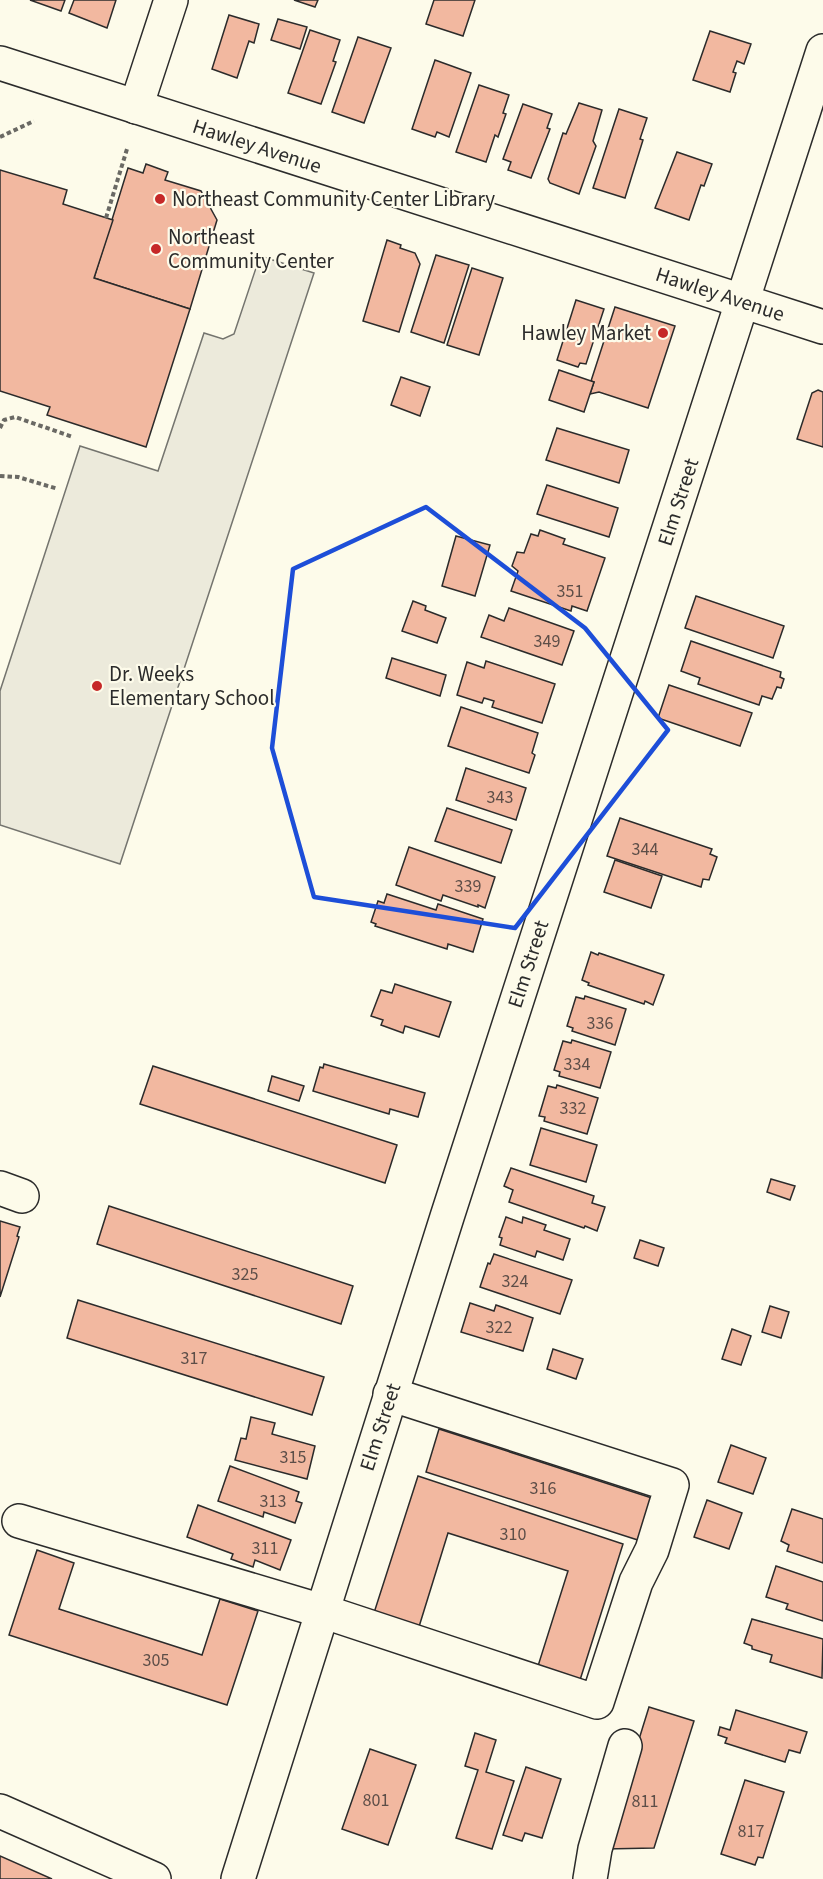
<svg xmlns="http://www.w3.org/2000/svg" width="823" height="1879" viewBox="0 0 823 1879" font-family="'Source Sans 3',sans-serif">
<rect width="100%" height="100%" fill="#fdfbea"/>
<!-- parking -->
<path fill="#eceadb" stroke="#74746e" stroke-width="1.5" d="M260 256 314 273 120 864 0 825V691L80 446 158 471 204 333 223 339 234 334Z"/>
<!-- building -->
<g fill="#f2b8a0" stroke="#2b2b2b" stroke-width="1.5">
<path d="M30 0H65L61 11Z"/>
<path d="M74 0H116L107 28 69 13Z"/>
<path d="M294 0H318L315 7Z"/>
<path d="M434 0H475L463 36 426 24Z"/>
<path d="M229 15 259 24 254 43 249 41 237 78 212 69Z"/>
<path d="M278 19 307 27 300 49 271 40Z"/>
<path d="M310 30 340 40 333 61 336 62 321 104 288 93Z"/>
<path d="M710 31 751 44 744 64 737 61 733 72 736 73 730 92 693 80Z"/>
<path d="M358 37 391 48 364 123 332 112Z"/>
<path d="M435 60 471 73 449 137 437 132 435 137 412 129Z"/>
<path d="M479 85 509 95 503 113 506 114 498 137 495 135 486 162 456 152Z"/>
<path d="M579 103 602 110 593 141 596 146 579 194 550 183 548 179 563 133 566 134Z"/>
<path d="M523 104 552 114 547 128 550 129 531 178 508 170 511 162 503 159Z"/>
<path d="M619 109 647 118 640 139 643 140 625 198 593 188Z"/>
<path d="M677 152 712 164 704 186 701 185 689 220 655 208Z"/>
<path d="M146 164 168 172 165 180 201 191 217 220 190 309 94 278 128 168 143 173Z"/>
<path d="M0 170 67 190 63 204 113 220 94 278 190 309 146 447 47 415 50 407 0 391Z"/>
<path d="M387 240 401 245 400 248 415 253 420 264 399 332 363 321Z"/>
<path d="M436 255 469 265 444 343 411 332Z"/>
<path d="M472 268 503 278 479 355 447 345Z"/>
<path d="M576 300 604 309 586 364 580 363 578 367 557 360Z"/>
<path d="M615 307 675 326 648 408 599 392 590 394 594 382 591 381Z"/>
<path d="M559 370 594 382 584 412 549 400Z"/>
<path d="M401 377 430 387 420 416 391 405Z"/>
<path d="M818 390 823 392V447L797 439 812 393Z"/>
<path d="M557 428 629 450 619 483 546 460Z"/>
<path d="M547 485 618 508 609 537 537 514Z"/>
<path d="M540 530 565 539 563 544 605 558 587 611 572 606 571 611 511 591 518 571 512 566 517 552 524 553 531 534 538 536Z"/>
<path d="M456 536 490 545 475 596 442 586Z"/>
<path d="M696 596 784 626 773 658 685 628Z"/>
<path d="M413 601 426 606 425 610 446 618 437 643 402 631Z"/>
<path d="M509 608 574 631 562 665 481 637 489 615 504 621Z"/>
<path d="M691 641 781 672 780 677 784 679 781 688 777 687 772 699 762 696 759 705 698 684 700 678 681 671Z"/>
<path d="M392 658 446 675 440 696 386 678Z"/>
<path d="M486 661 555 684 542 723 492 707 494 701 484 698 482 703 457 695 467 662 484 668Z"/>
<path d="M669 685 752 713 740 746 658 718Z"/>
<path d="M461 707 538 733 532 753 535 755 529 773 448 746Z"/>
<path d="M466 768 526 788 516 820 456 800Z"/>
<path d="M447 808 512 830 501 863 435 841Z"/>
<path d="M620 818 712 849 710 854 717 857 709 880 703 879 701 887 607 856Z"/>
<path d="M409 847 495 877 485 908 478 905V907L443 895 441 901 396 885Z"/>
<path d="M615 860 662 876 651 908 604 892Z"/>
<path d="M387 894 436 910 438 904 483 919 473 952 448 944 447 949 375 926 376 924 371 922 378 901 384 903Z"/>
<path d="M591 952 598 955 599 953 664 975 653 1005 645 1001 644 1004 588 985 589 983 582 980Z"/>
<path d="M395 984 451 1002 439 1037 405 1026 403 1033 381 1025 383 1020 371 1016 381 990 392 993Z"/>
<path d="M585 996 626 1009 615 1045 572 1031 573 1028 567 1026 576 997 584 999Z"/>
<path d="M572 1040 611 1052 600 1088 559 1076 560 1072 554 1070 563 1041 571 1043Z"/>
<path d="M324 1064 425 1093 418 1117 390 1109 389 1114 313 1091 320 1067 323 1068Z"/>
<path d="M153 1066 397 1145 385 1183 140 1104Z"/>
<path d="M272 1076 304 1086 299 1101 268 1091Z"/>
<path d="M557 1085 598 1098 587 1134 544 1121 545 1117 539 1116 548 1086 556 1088Z"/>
<path d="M541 1128 597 1145 586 1182 530 1165Z"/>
<path d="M511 1168 594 1196 592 1203 605 1207 597 1231 585 1226 584 1228 509 1202 513 1190 504 1186Z"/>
<path d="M771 1179 795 1186 790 1200 767 1192Z"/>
<path d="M109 1206 353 1286 341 1324 97 1244Z"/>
<path d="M506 1217 522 1223 523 1217 546 1225 544 1230 570 1239 563 1260 537 1251 535 1257 500 1245 502 1238 499 1237Z"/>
<path d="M0 1221 20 1227 17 1236 19 1237 0 1297Z"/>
<path d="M640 1240 664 1248 658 1266 634 1258Z"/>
<path d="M494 1254 572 1280 560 1314 480 1287 488 1263 490 1264Z"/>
<path d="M78 1300 324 1377 312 1415 67 1338Z"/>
<path d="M470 1303 494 1311 496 1305 533 1318 523 1351 461 1332Z"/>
<path d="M770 1306 789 1312 781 1338 762 1332Z"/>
<path d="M732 1329 751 1336 741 1365 722 1359Z"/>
<path d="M553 1349 583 1359 576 1379 547 1369Z"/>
<path d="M251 1417 275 1423 272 1434 315 1446 307 1479 235 1460 241 1438 246 1439Z"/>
<path d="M439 1429 658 1500 644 1542 426 1472Z"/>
<path d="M731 1445 766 1458 753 1494 718 1482Z"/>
<path d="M230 1466 299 1492 296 1501 302 1503 295 1523 264 1512 263 1517 218 1501Z"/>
<path d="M418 1476 623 1544 580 1680 538 1666 568 1571 448 1533 418 1630 373 1616Z"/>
<path d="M707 1500 742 1513 729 1549 694 1537Z"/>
<path d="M198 1505 291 1540 280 1570 255 1560 253 1567 231 1559 233 1554 187 1537Z"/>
<path d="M792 1509 823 1519V1563L787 1551 789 1545 781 1541Z"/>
<path d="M37 1550 74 1563 59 1609 202 1655 220 1599 258 1611 227 1705 9 1635Z"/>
<path d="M776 1566 823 1582V1621L786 1609 788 1604 766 1597Z"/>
<path d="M752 1619 823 1639 822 1678 770 1662 772 1655 752 1649V1646L744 1643Z"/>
<path d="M649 1707 694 1721 654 1848 605 1849Z"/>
<path d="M736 1710 807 1732 800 1753 789 1750 785 1762 725 1743 727 1738 718 1735 720 1727 730 1730Z"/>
<path d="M475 1733 496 1740 486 1772 514 1781 492 1849 456 1838 478 1770 465 1766Z"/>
<path d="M370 1749 416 1765 388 1845 342 1829Z"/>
<path d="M526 1767 561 1779 542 1838 525 1833 522 1841 503 1835Z"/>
<path d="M745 1780 784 1792 763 1858 758 1857 755 1865 721 1854Z"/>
<path d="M0 1856 52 1879H0Z"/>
</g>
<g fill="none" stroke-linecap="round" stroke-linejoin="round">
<defs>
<g id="minor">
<path d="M0 63 823 327"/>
<path d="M136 107 171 0"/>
<path d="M0 1188 22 1196"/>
<path d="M19 1521 322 1611 597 1702 636 1582 652 1550 672 1485 390 1394"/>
<path d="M0 1811 154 1879"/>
<path d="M238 1879 447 1217 823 51"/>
<path d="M590 1879 595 1849 625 1746"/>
</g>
</defs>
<!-- minor casing -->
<use href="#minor" stroke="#2b2b2b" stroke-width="36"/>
<!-- path -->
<g stroke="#6a6964" stroke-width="4" stroke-dasharray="4.5 3" stroke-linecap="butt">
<path d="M0 137 34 121"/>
<path d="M106 218 127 149"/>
<path d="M0 428 4 420 15 417 73 437"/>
<path d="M0 476 18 477 58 489"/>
</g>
<!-- minor -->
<use href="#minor" stroke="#fdfbea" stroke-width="33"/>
</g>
<!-- marked area -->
<path fill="none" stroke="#1d4ed8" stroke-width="4.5" stroke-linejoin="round" d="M426 507 585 628 668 730 515 928 314 897 272 748 293 569Z"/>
<!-- markers -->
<g fill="#c62828" stroke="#fdfbea" stroke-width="2">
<circle cx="160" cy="199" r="6"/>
<circle cx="156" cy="249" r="6"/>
<circle cx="663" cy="333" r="6"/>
<circle cx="97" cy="686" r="6"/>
</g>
<g text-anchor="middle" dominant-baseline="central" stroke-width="4.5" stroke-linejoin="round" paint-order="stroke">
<!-- number labels -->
<g font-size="18" fill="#5d4e48">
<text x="570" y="591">351</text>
<text x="547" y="641">349</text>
<text x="500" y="797">343</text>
<text x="645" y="849">344</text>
<text x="468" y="886">339</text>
<text x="600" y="1023">336</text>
<text x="577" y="1064">334</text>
<text x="573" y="1108">332</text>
<text x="245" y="1274">325</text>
<text x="515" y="1281">324</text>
<text x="499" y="1327">322</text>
<text x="194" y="1358">317</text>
<text x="293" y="1457">315</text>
<text x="543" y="1488">316</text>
<text x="273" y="1501">313</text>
<text x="513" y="1534">310</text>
<text x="265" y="1548">311</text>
<text x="156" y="1660">305</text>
<text x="376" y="1800">801</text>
<text x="645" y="1801">811</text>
<text x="751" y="1831">817</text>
</g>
<!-- street labels -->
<g font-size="21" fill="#2b2b2b" stroke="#fdfbea">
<text transform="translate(257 146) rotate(18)">Hawley Avenue</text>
<text transform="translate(720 294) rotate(18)">Hawley Avenue</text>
<text transform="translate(678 502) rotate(-72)">Elm Street</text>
<text transform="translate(528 964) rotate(-72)">Elm Street</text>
<text transform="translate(380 1427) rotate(-72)">Elm Street</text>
</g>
<!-- poi labels -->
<g font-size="21" fill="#2b2b2b" stroke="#fdfbea" text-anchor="start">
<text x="172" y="199">Northeast Community Center Library</text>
<text x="168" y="237">Northeast<tspan x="168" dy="24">Community Center</tspan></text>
<text x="651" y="333" text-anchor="end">Hawley Market</text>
<text x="109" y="674">Dr. Weeks<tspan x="109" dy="24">Elementary School</tspan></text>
</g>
</g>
</svg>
